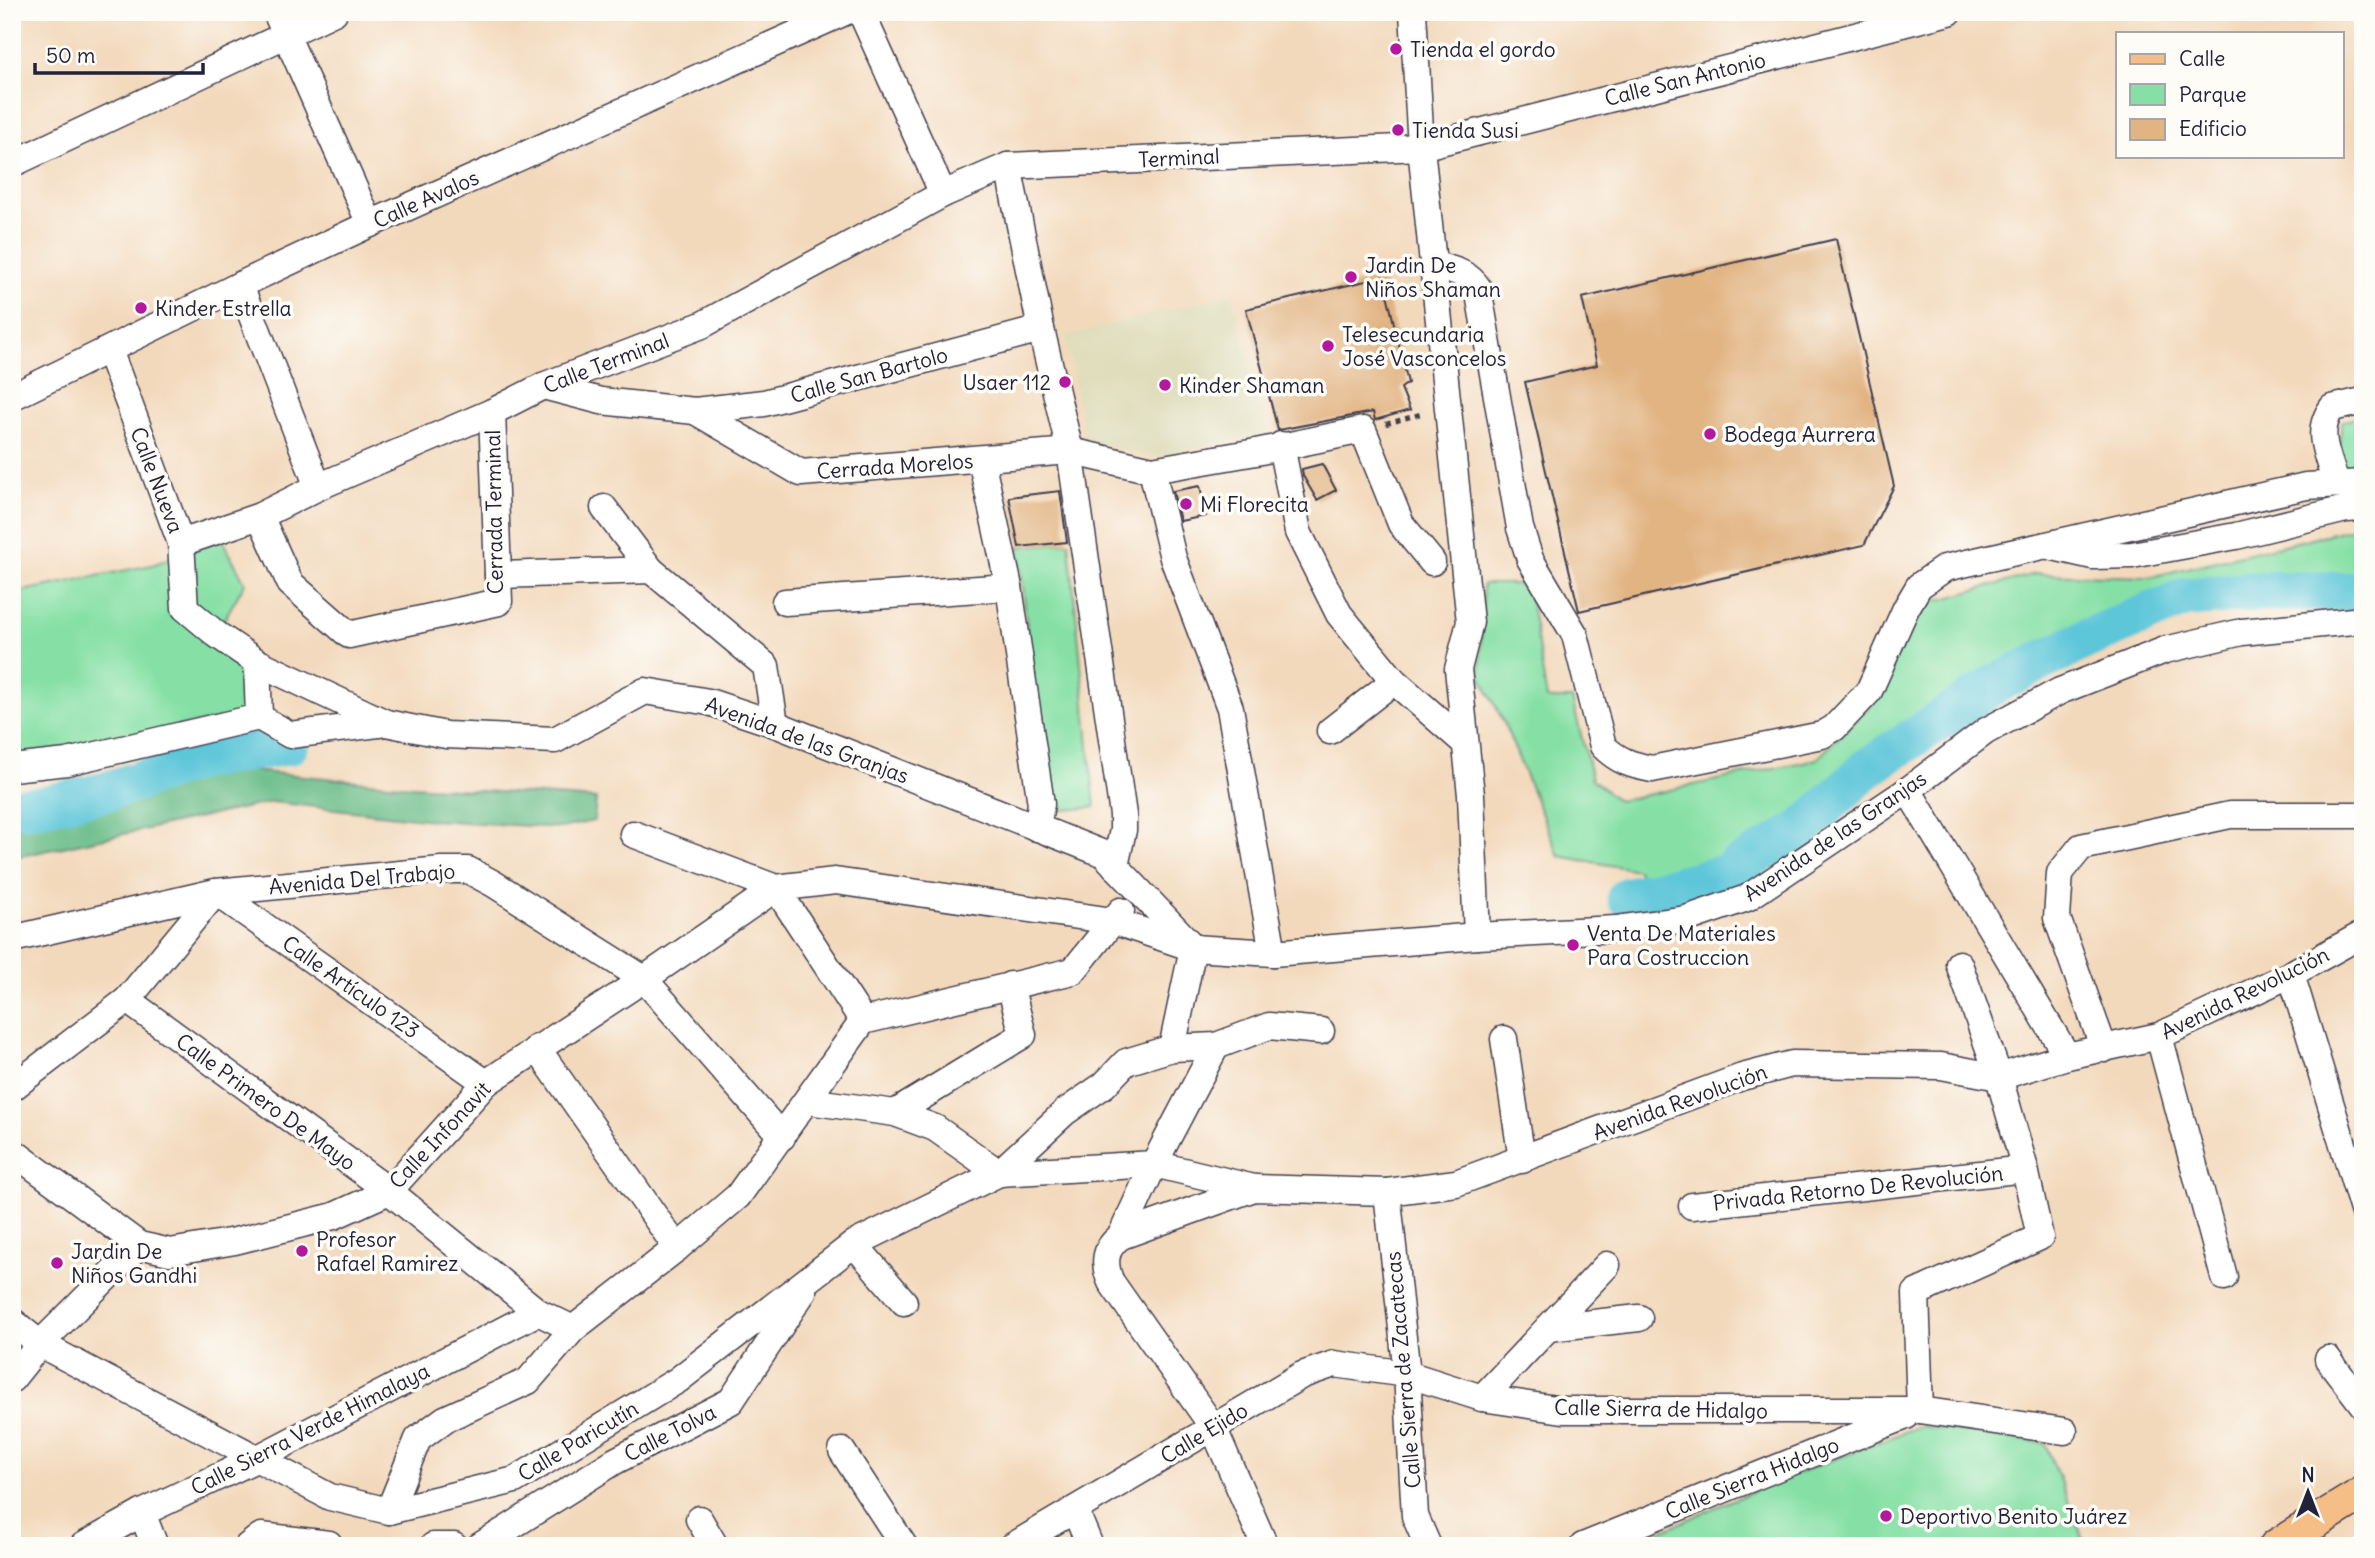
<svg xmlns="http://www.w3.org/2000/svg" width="2375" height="1558" viewBox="0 0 2375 1558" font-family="Delius,sans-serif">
<rect width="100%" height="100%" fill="#fdfcf7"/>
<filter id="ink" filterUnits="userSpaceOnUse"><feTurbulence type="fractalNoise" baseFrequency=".0143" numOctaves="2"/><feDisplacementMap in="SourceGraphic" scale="14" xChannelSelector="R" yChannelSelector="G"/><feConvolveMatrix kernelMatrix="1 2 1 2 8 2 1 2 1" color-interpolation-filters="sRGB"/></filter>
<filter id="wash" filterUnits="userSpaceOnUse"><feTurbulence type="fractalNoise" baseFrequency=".00686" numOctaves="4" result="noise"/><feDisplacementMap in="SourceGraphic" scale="28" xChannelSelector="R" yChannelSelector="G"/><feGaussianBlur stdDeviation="1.57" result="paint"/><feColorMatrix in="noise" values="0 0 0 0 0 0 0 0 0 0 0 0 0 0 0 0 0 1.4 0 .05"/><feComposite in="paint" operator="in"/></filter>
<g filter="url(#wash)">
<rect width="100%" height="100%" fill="#f3d9bc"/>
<!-- built -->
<path fill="#dfddbb" d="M1232 294 1268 434 1154 457 1085 441 1066 336Z"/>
<!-- green -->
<g fill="#86e0a5" stroke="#548170" stroke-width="2">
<path d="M2363 417V583L2263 584 2183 590 2079 634 1987 679 1869 759 1798 824 1721 868 1642 885 1638 870 1559 856 1504 723 1480 675 1483 584H1528L1547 699H1572L1592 779 1618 801 1817 759 1877 699 1905 639 1928 603 2035 574 2150 577 2354 528 2339 447 2342 421Z"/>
<path d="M222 539 245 583 213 639 250 664 251 713 12 759V593L152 565Z"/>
<path d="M1069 542 1095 807 1045 812 1019 547Z"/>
<path d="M1920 1426 2045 1443 2086 1546H1627L1767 1485Z"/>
</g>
<!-- forest -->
<path fill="#6cbe8a" stroke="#477062" stroke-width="2" d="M219 768 400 785 596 799 594 821 561 828 432 820 272 802 12 858V794Z"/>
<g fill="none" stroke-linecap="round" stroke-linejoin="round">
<!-- river -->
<g stroke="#5dc6d9" stroke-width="40">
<path d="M12 808 40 806 105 792 200 760 289 745"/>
<path d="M1627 897 1723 875 1802 829 1869 767 1992 686 2084 640 2185 598 2262 591 2363 592"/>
</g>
</g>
<g id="blocks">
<!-- building -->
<g fill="#e2b482">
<path d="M1836 239 1894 486 1864 545 1579 611 1525 382 1597 365 1582 298Z"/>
<path d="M1383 277 1408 383 1401 388 1410 410 1375 420 1373 412 1278 430 1246 309Z"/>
<path d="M1322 464 1336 490 1317 500 1303 476 1302 469Z"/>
<path d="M1200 486 1206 516 1180 521 1173 491Z"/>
<path d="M1060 491 1067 542 1019 547 1009 497Z"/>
</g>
</g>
</g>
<g filter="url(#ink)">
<use href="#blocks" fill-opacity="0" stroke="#413d4e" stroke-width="2"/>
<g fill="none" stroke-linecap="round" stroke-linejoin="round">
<defs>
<g id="minor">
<path d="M276 12 370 224"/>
<path d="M861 12 943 194"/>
<path d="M1413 12 1421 147 1470 622 1458 669 1471 795 1477 936"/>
<path d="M12 164 334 12"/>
<path d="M1008 166 1041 329 1070 451 1123 815V830L1115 866"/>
<path d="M1435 265C1452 270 1468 272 1478 288L1520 528 1530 559 1575 635 1603 746C1618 761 1631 765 1652 769L1822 735 1834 728 1869 691 1906 608 1919 586 1945 568 2306 486 2363 483"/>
<path d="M240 285 318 487"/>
<path d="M109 350 181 543 185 608 216 634 257 662 386 723"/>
<path d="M543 386 601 401 695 411 764 403 1041 329"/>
<path d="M12 397 240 285 370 224 845 12"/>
<path d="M695 411 801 473 1070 451 1152 470 1256 452 1363 430 1401 524 1432 562"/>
<path d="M1281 445 1298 532 1339 614 1394 681 1465 743"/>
<path d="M981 459 1009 587 1041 804 1037 828"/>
<path d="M1152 470 1173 558 1230 708 1273 953"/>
<path d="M2336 483C2328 456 2314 433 2332 408L2363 401"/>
<path d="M604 508 651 570"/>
<path d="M260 516 290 583 349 635 499 602 492 412"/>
<path d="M181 543 260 516 318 487 492 412 543 386 702 325 943 194 1008 166 1421 147 1949 12"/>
<path d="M2049 546 2093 556 2132 555 2236 536 2346 509 2363 508"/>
<path d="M498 575 651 570 766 666 775 724"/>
<path d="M785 602 1009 587"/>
<path d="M257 662 259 717"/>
<path d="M1330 731 1394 681"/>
<path d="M12 768 67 762 259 717 290 735 386 723 446 735 555 740 645 691 709 702 775 724 1104 854 1190 944"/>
<path d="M1908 790 2067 1056"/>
<path d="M633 834 776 888 835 881 1113 921 1193 948 1273 953 1477 936 1616 929 1686 919 1747 898 1908 790 1986 731 2060 691 2165 650 2242 632 2363 620"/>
<path d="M776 888 863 1021"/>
<path d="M12 939 216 892 441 870H468L494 884 644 979 782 1137"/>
<path d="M2291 974 2363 1210"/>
<path d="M127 1000 389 1191 538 1312 573 1329"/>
<path d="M863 1021 1073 971 1121 911"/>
<path d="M2159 1036 2224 1277"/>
<path d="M1504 1039 1522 1160"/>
<path d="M537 1048 677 1248"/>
<path d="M1172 1048 1193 948"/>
<path d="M2104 1049 2057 918 2060 873 2081 847 2230 815H2363"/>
<path d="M12 1088 127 1000 216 892 486 1083"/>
<path d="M808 1101 895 1113 935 1128 999 1173"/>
<path d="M895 1113 1023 1035 1010 985"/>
<path d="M12 1151 139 1245 170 1252 235 1241 334 1216 389 1191 486 1083 644 979 776 888"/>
<path d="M999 1173 1154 1164 1254 1188"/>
<path d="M1387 1192 1407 1374 1415 1516 1428 1546"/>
<path d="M1692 1206 2025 1169"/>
<path d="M1121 1236 1154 1164 1216 1046"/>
<path d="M854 1244 904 1302"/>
<path d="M12 1321 40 1344 330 1497 389 1511 515 1480 678 1380 854 1244 999 1173 1065 1112 1104 1085 1126 1062 1172 1048 1216 1046 1269 1026 1321 1031"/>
<path d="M1548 1328 1639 1318"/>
<path d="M2328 1359 2363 1405"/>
<path d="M12 1379 40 1344 139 1245"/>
<path d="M1482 1398 1607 1265"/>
<path d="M1920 1410 1916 1293 2040 1237 2025 1169 1999 1077 1959 964"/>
<path d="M842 1451 904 1546"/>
<path d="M1075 1510 1090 1546"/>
<path d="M389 1511 418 1439 445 1419 528 1381 573 1329 677 1248 738 1196 863 1021"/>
<path d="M142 1513 155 1546"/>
<path d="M699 1519 715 1546"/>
<path d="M83 1546 142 1513 258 1458 538 1312"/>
<path d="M248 1546 261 1536 329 1544"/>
<path d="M433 1546H454"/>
<path d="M480 1546 615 1461 731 1401 803 1292"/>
<path d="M1013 1546 1302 1375 1334 1364 1407 1374 1482 1398 1563 1410H1920L2064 1431"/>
<path d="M1265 1546 1213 1427 1111 1282C1103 1264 1104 1248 1121 1236L1254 1188 1387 1192 1456 1183 1742 1077 1792 1064 1941 1066 1999 1077 2067 1056 2159 1036 2291 974 2363 934"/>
<path d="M1583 1546 1906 1416"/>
</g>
<path id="major" d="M2276 1546 2363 1493"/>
</defs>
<!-- minor casing -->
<use href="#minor" stroke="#413d4e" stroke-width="29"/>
<!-- major casing -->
<use href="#major" stroke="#413d4e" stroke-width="36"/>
<!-- path -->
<path stroke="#413d4e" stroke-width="4.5" stroke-dasharray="5 5" stroke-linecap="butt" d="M1386 424 1424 413"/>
<!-- minor -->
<use href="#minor" stroke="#fff" stroke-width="26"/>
<!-- major -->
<use href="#major" stroke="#f6be87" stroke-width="33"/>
</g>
</g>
<!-- markers -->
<g fill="#b5179e" stroke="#fdfcf7" stroke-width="2.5">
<circle cx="1396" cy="49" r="7"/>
<circle cx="1398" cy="130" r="7"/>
<circle cx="1351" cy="277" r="7"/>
<circle cx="141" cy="308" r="7"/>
<circle cx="1328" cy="346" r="7"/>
<circle cx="1065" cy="382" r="7"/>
<circle cx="1165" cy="385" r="7"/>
<circle cx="1710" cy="434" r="7"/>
<circle cx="1186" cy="504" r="7"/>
<circle cx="1573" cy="945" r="7"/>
<circle cx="302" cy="1251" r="7"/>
<circle cx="57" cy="1263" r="7"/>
<circle cx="1886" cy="1516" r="7"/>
</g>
<g text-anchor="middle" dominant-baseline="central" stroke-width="7" stroke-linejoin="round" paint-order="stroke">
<!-- poi labels -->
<g font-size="21" fill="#22223b" stroke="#fdfcf7" text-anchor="start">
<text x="1410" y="49">Tienda el gordo</text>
<text x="1412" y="130">Tienda Susi</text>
<text x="1365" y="265">Jardin De<tspan x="1365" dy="24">Niños Shaman</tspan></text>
<text x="155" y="308">Kinder Estrella</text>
<text x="1342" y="334">Telesecundaria<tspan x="1342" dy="24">José Vasconcelos</tspan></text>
<text x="1051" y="382" text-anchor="end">Usaer 112</text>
<text x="1179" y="385">Kinder Shaman</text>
<text x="1724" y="434">Bodega Aurrera</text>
<text x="1200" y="504">Mi Florecita</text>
<text x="1587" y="933">Venta De Materiales<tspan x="1587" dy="24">Para Costruccion</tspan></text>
<text x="316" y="1239">Profesor<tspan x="316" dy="24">Rafael Ramirez</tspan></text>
<text x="71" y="1251">Jardin De<tspan x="71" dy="24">Niños Gandhi</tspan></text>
<text x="1900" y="1516">Deportivo Benito Juárez</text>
</g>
<!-- street labels -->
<g font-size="21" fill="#22223b" stroke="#fdfcf7">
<text transform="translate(1685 79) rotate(-14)">Calle San Antonio</text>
<text transform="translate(1179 158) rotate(-3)">Terminal</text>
<text transform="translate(426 199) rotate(-24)">Calle Avalos</text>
<text transform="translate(606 363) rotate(-21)">Calle Terminal</text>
<text transform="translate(869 375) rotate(-15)">Calle San Bartolo</text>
<text transform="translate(895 466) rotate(-4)">Cerrada Morelos</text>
<text transform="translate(157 480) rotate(69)">Calle Nueva</text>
<text transform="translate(494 512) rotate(-91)">Cerrada Terminal</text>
<text transform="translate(807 740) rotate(20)">Avenida de las Granjas</text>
<text transform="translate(1835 836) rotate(-34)">Avenida de las Granjas</text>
<text transform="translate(362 879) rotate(-5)">Avenida Del Trabajo</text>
<text transform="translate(351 987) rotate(35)">Calle Artículo 123</text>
<text transform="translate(2245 993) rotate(-26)">Avenida Revolución</text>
<text transform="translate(266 1102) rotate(36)">Calle Primero De Mayo</text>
<text transform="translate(1680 1102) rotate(-20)">Avenida Revolución</text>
<text transform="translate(440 1135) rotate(-47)">Calle Infonavit</text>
<text transform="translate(1858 1188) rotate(-6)">Privada Retorno De Revolución</text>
<text transform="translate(1403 1370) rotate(-95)">Calle Sierra de Zacatecas</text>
<text transform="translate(1661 1409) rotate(1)">Calle Sierra de Hidalgo</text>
<text transform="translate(310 1429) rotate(-27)">Calle Sierra Verde Himalaya</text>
<text transform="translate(670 1433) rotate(-27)">Calle Tolva</text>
<text transform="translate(1204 1433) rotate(-31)">Calle Ejido</text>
<text transform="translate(578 1441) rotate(-31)">Calle Paricutín</text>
<text transform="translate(1752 1478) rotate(-22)">Calle Sierra Hidalgo</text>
</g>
</g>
<!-- margin -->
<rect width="2375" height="1558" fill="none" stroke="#fdfcf7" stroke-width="42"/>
<!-- legend -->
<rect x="2116" y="32" width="228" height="126" fill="#fdfcf7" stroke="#a5a5ac" stroke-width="2"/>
<rect x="2130" y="54" width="35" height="10" fill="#f6be87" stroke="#a5a5ac" stroke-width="2"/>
<text x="2179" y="66" font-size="21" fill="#22223b">Calle</text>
<rect x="2130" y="84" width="35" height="21" fill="#86e0a5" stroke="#a5a5ac" stroke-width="2"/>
<text x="2179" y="102" font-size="21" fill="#22223b">Parque</text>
<rect x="2130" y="119" width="35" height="21" fill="#e2b482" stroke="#a5a5ac" stroke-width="2"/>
<text x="2179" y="136" font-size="21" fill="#22223b">Edificio</text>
<!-- north arrow -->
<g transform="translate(2308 1492)" stroke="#fdfcf7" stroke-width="5" paint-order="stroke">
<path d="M0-5L12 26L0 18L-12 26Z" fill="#22223b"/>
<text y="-10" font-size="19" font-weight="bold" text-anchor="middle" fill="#22223b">N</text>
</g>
<!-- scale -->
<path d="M35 63v10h168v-10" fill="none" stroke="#22223b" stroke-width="3.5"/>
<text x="46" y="63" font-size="21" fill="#22223b" stroke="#fdfcf7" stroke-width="5" paint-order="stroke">50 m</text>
</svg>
